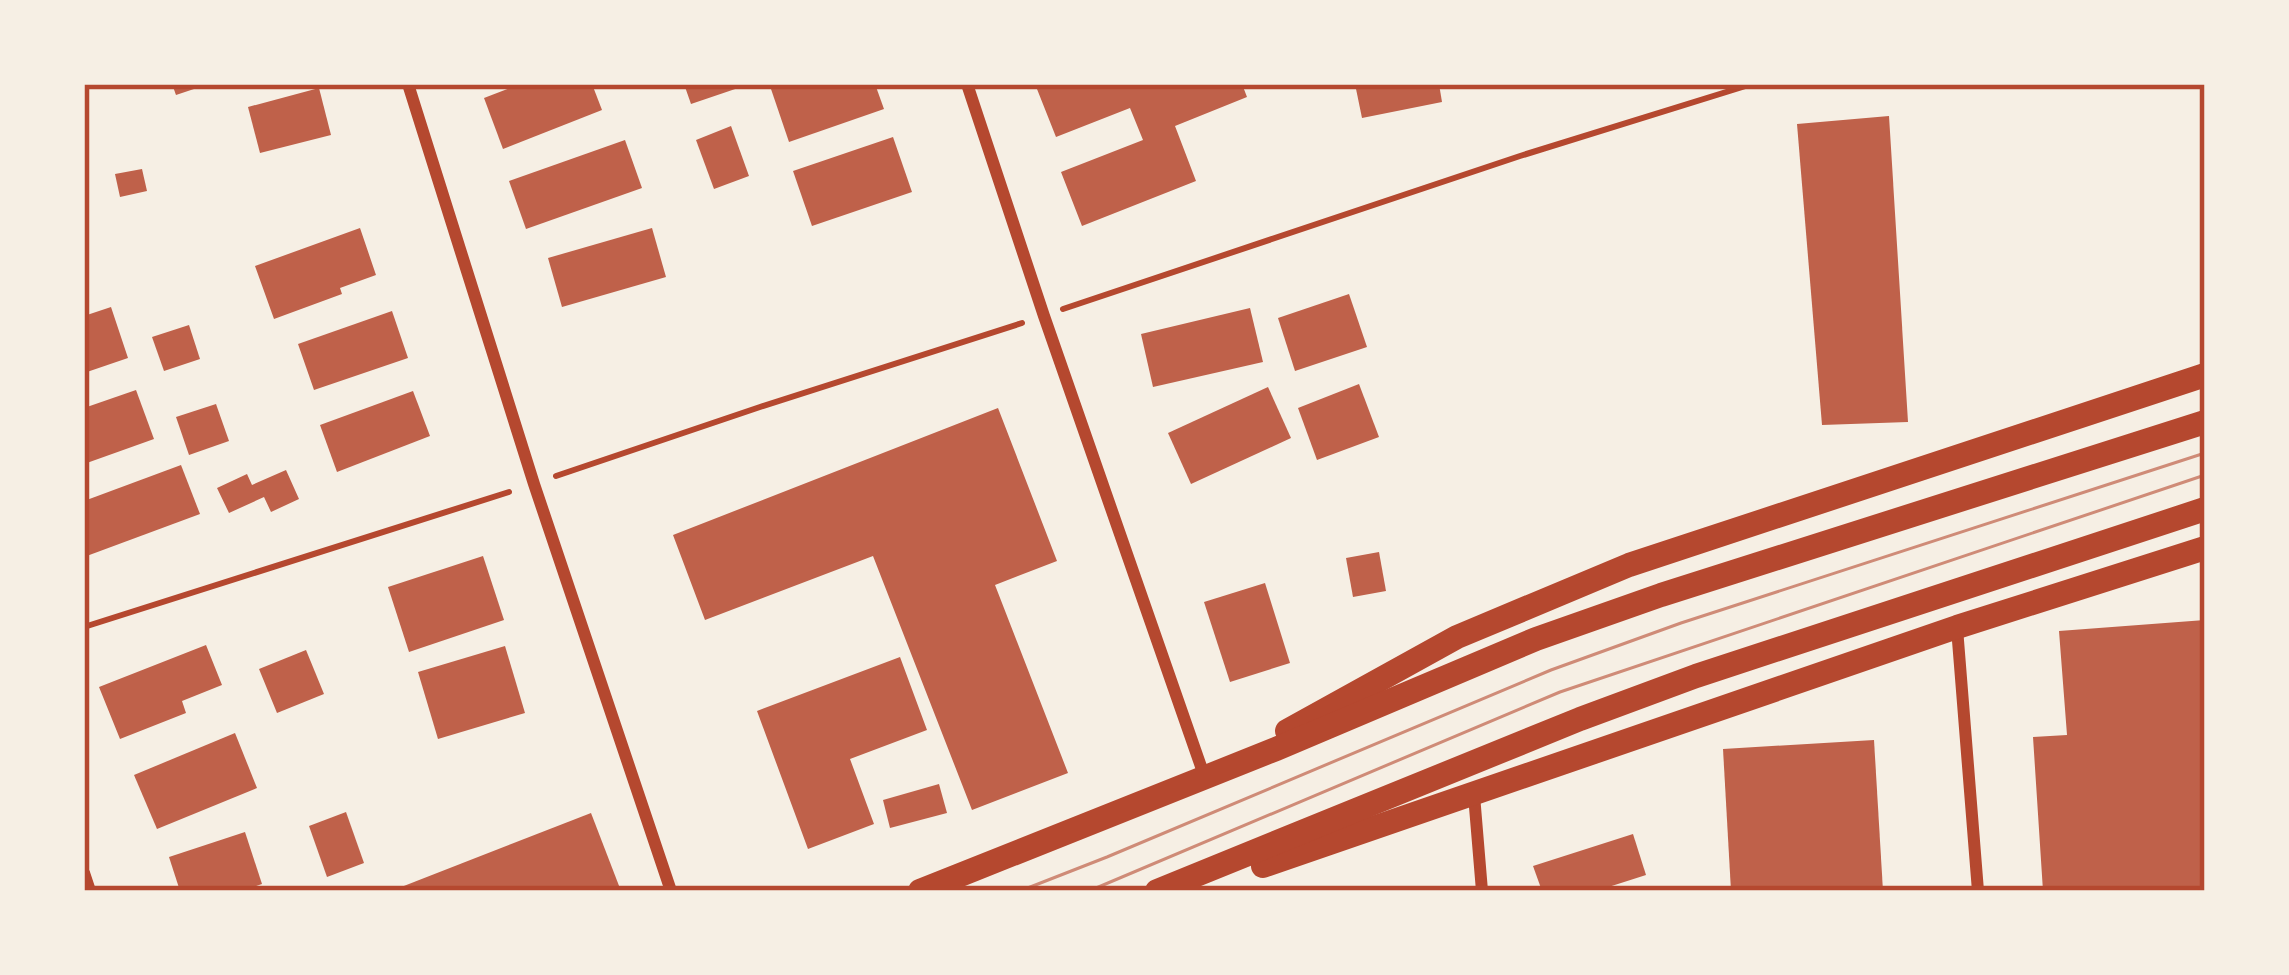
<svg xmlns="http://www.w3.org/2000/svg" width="2289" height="975" viewBox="0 0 2289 975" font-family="Poppins,sans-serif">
<rect width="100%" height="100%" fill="#f6efe4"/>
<!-- building -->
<g fill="#bf614a">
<path d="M172 84H206V85L176 95Z"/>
<path d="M520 84H592L602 110 503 149 484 98Z"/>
<path d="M684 84H746L747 85 691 104Z"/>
<path d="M785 84H875L884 109 789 142 771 89Z"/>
<path d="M1035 84H1242L1247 97 1175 126 1196 181 1082 226 1061 172 1143 140 1130 108 1056 137Z"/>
<path d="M1355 84H1439L1442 102 1362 118Z"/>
<path d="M319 88 331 135 260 153 248 107Z"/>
<path d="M1889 116 1908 422 1822 425 1797 124Z"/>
<path d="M731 126 749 176 714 189 696 140Z"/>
<path d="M893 137 912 192 812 226 793 171Z"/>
<path d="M625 140 642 188 526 229 509 181Z"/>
<path d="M142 169 147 191 120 197 115 174Z"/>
<path d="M360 228 376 275 340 288 342 294 274 319 255 266Z"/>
<path d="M652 228 666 277 562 307 548 258Z"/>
<path d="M1349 294 1367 347 1295 371 1278 318Z"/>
<path d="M111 307 128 358 84 373V316Z"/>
<path d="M1250 308 1263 362 1153 387 1141 334Z"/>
<path d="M392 311 408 358 314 390 298 344Z"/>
<path d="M189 325 200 359 164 371 152 337Z"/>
<path d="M1359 384 1379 437 1317 460 1298 408Z"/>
<path d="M1268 387 1291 438 1191 484 1168 433Z"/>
<path d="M136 390 154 439 84 464V408Z"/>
<path d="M413 391 430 436 337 472 320 425Z"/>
<path d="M216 404 229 441 189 455 176 417Z"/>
<path d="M998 408 1057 561 995 585 1068 773 972 810 873 556 705 620 673 535Z"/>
<path d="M181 465 200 514 84 557V501Z"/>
<path d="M286 470 299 499 271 512 264 497 229 513 217 488 247 474 252 485Z"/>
<path d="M1379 552 1386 591 1353 597 1346 558Z"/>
<path d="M483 556 504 620 409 652 388 587Z"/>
<path d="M1265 583 1290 663 1230 682 1204 602Z"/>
<path d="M2205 620V891H2043L2033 737 2067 735 2059 631Z"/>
<path d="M206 645 222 685 182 701 186 713 120 739 99 687Z"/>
<path d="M505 646 525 713 438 739 418 672Z"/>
<path d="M306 650 324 694 277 713 259 669Z"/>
<path d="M900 657 927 730 850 759 874 824 808 849 757 711Z"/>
<path d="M235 733 257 788 157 829 134 775Z"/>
<path d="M1874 740 1883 891H1731L1723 749Z"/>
<path d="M939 784 947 813 890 828 883 800Z"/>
<path d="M346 812 364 863 327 877 309 826Z"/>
<path d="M591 813 621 891H391Z"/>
<path d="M245 832 262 884 241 891H180L169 857Z"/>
<path d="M1633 834 1646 875 1596 891H1542L1533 866Z"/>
</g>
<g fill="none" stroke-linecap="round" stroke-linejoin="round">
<!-- path -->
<g stroke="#b5482f" stroke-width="6">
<path d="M1063 309 1520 156 1752 84"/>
<path d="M556 476 760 407 1022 323"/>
<path d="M84 627 509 492"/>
</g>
<!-- minor -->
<g stroke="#b5482f" stroke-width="12">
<path d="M408 84 534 484 671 891"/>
<path d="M967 84 1044 316 1205 778"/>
<path d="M1957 628 1978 891"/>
<path d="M1474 795 1482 891"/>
<path d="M84 873 90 891"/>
</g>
<!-- secondary -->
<g stroke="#b5482f" stroke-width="24">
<path d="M1287 731 1457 637 1629 565 2205 375"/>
<path d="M1263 866 1957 627 2205 548"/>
<path d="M920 891 1276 749 1536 639 1661 595 2205 422"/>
<path d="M1157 891 1580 719 1696 676 2205 509"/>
</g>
<!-- tram -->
<g stroke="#cf8b77" stroke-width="3">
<path d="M1020 891 1107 857 1551 670 1681 623 2205 453"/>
<path d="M1089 891 1560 692 2205 475"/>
</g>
</g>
<!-- border -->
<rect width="2289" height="975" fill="none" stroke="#f6efe4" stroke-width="174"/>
<rect x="87" y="87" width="2115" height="801" fill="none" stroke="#b5482f" stroke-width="4.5"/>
</svg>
